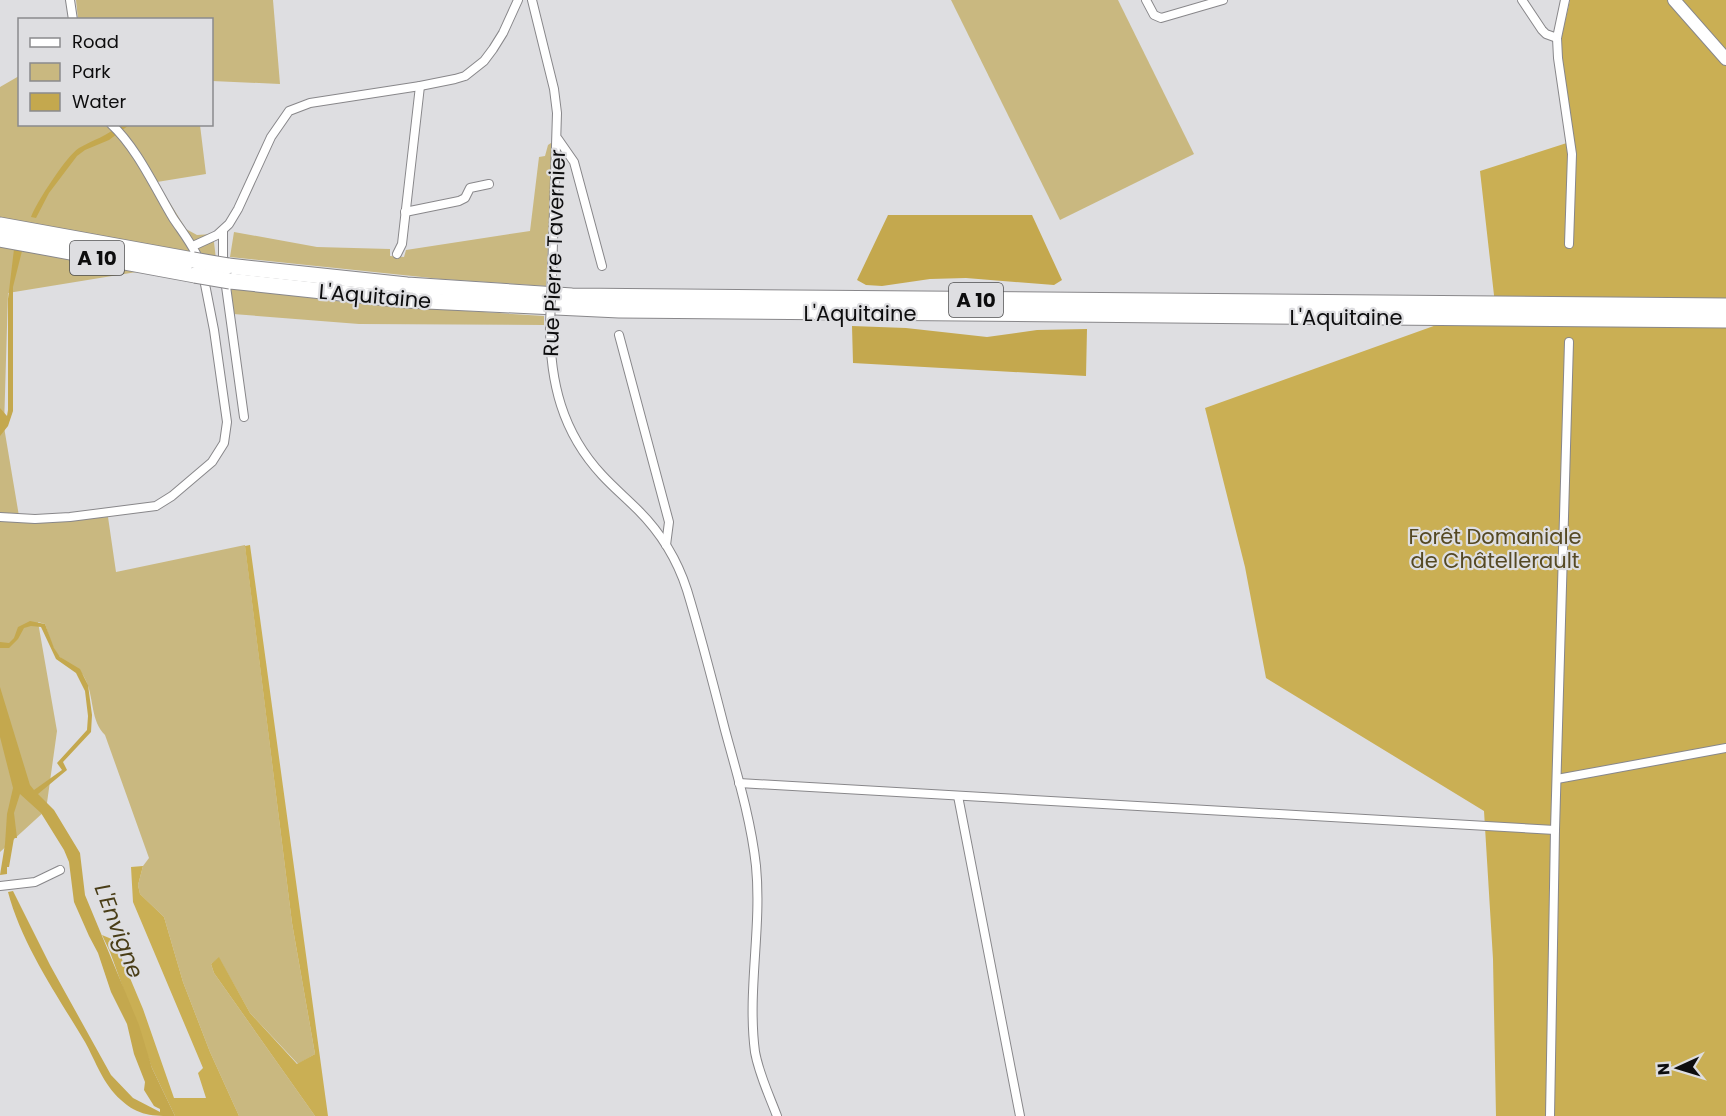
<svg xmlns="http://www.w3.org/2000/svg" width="1726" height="1116" viewBox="0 0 1726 1116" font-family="Poppins,sans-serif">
<rect width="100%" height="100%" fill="#dedee1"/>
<!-- green -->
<g fill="#c9b880">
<path d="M76 0H273L280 84 212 81V20L78 19Z"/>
<path d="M951 0H1118L1194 154 1060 220Z"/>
<path d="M19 76 20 124 200 125 206 174 157 182 186 229 197 235 213 234 216 259 8 293 4 427 20 522H55L108 517 116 572 245 545 292 923 315 1054 298 1064 250 1013 219 958 211 964 214 973 315 1116H239L210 1052 183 982 164 917 140 894 138 885 143 866 149 858 105 735C91 721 94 701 87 683 81 667 73 668 61 658 52 650 49 635 45 624L38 622 57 731 46 810 0 852V87Z"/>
<path d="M551 143 553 145V151L546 286 441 279 230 257 234 232 317 247 390 249V256L404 257 406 250 530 231 539 157 545 156 548 145Z"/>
<path d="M231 288 361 304 544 316V325L359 324 233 314Z"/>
</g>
<!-- forest -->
<g fill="#caaf54">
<path d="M1570 0H1726V1116H1496L1493 959 1484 811 1266 678 1245 567 1205 408 1495 304 1480 171 1573 141 1562 55V35Z"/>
<path d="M250 545 328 1116H315L214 973 211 964 219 957 250 1013 297 1064 315 1054 292 923 245 546Z"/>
<path d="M143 866 138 885 140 894 164 917 183 982 210 1052 239 1116H175L152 1068 110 952 102 935 114 940 143 1009 174 1098H206L198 1073 203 1068 133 902 131 867Z"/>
</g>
<!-- water -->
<g fill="#c4a84e">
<path d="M120 125H129L109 140 85 150 77 156 49 193 36 218 31 217C36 203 67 155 79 148 93 140 107 136 120 125Z"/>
<path d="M888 215H1032L1062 280 1054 285 966 278 930 279 882 286 866 285 857 280Z"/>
<path d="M14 249 22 251 13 287V411L8 426 0 436V408L7 416 8 410V299Z"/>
<path d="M852 326 906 328 987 337 1037 330 1087 329 1086 376 853 363Z"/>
<path d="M30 621 45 624 54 648 60 657 80 669 88 685 92 715 91 732 63 762 67 770 38 794 54 810 80 853 85 895 139 1025 152 1068 175 1116C153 1116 138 1116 121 1100 103 1084 96 1062 85 1042 57 995 22 945 8 892L13 891 50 965 111 1075 133 1098 160 1112V1109L154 1106 144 1090 145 1082 134 1054 127 1024 111 992 98 953 89 936 74 902 69 862 64 850 41 813 20 794 14 813 17 838H14L9 867H7V874L0 875 5 844 7 814 13 788 0 737V687L30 785 34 790 62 770 57 763 87 730 88 716 85 691 76 673 56 659 41 627 31 626 24 628 18 639 9 648H0V642L9 643 14 638 18 627Z"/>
</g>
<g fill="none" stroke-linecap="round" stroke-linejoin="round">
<defs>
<g id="street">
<path d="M70 0 73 20"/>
<path d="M532 0 554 89 557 113 552 275"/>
<path d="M1146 0 1154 15 1161 18 1223 0"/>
<path d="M1522 0 1542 30 1546 34 1557 38"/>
<path d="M1565 0 1557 38 1558 58 1572 154 1569 244"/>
<path d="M111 124C137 148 155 188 173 218 183 233 193 245 200 262"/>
<path d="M558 139 574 162 602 266"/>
<path d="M405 212 459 201 465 198 470 188 489 184"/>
<path d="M223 231V267"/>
<path d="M193 246 217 235 229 224 238 209 271 137 289 111 310 103 420 86 455 79 465 76 484 61 493 49 503 33 518 0"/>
<path d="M397 254 402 244 420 86"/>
<path d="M225 279 244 417"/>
<path d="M550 325C550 382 562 432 602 475 613 487 626 498 638 510 660 532 677 559 687 590 701 636 713 683 725 730 737 774 751 820 756 866 762 928 747 991 755 1052 759 1074 769 1095 777 1116"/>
<path d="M619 335 669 522 666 545"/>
<path d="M0 517 35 519 70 517 156 506 172 496 212 462 224 443 227 422 214 330 203 274"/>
<path d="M1557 779 1726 748"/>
<path d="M739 783 1555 830"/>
<path d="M958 796 1020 1116"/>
<path d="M0 886 35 882 60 870"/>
<path d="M1550 1116 1555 830 1569 342"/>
</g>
<path id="secondary" d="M1674 0 1726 59"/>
<g id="highway">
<path d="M0 225 193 260"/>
<path d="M0 239 195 275"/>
<path d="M228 266 407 285 572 296 1726 306"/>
<path d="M230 281 406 300 619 310 1726 320"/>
</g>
</defs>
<!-- street casing -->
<use href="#street" stroke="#88878a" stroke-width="10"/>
<!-- secondary casing -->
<use href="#secondary" stroke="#88878a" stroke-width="14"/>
<!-- highway casing -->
<use href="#highway" stroke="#88878a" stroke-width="17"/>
<!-- street -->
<use href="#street" stroke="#fff" stroke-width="8"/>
<!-- secondary -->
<use href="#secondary" stroke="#fff" stroke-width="12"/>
<!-- highway -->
<use href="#highway" stroke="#fff" stroke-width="15"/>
<defs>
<path id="street-bridge" d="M550 325 552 275"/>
<g id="highway-bridge">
<path d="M193 260 228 266"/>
<path d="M195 275 230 281"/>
</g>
</defs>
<!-- street-bridge casing -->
<use href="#street-bridge" stroke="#88878a" stroke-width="10" stroke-linecap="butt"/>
<!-- highway-bridge casing -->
<use href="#highway-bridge" stroke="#88878a" stroke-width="17" stroke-linecap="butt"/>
<!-- street-bridge -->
<use href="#street-bridge" stroke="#fff" stroke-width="8"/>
<!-- highway-bridge -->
<use href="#highway-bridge" stroke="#fff" stroke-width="15"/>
</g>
<g text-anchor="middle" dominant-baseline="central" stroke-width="4.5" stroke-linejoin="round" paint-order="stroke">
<!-- shield labels -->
<g fill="#dedee1" stroke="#4c4c4d" stroke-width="1.5">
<rect x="70" y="241" width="54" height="34" rx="4.5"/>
<rect x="949" y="283" width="54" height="34" rx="4.5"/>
</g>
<g font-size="20" font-weight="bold" fill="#0d0d0e">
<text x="97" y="258">A 10</text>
<text x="976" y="300">A 10</text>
</g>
<!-- street labels -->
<g font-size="21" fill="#0d0d0e" stroke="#dedee1">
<text transform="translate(554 253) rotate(-88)">Rue Pierre Tavernier</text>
<text transform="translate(375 296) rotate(5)">L'Aquitaine</text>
<text x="860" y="313">L'Aquitaine</text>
<text x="1346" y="317">L'Aquitaine</text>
</g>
<!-- park labels -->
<g font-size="21" fill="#554923" stroke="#dedee1">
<text x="1495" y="536">Forêt Domaniale<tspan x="1495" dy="24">de Châtellerault</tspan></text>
</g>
<!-- water labels -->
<g font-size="22" font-style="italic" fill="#493d17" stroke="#dedee1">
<text transform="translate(119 931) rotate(69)">L'Envigne</text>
</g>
</g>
<!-- legend -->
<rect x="18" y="18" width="195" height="108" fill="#dedee1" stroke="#8a8a8d" stroke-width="1.5"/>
<rect x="30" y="38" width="30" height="9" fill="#ffffff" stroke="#8a8a8d" stroke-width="1.5"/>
<text x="72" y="48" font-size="18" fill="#0d0d0e">Road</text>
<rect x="30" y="63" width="30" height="18" fill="#c9b880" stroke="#8a8a8d" stroke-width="1.5"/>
<text x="72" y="78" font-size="18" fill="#0d0d0e">Park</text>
<rect x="30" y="93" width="30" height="18" fill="#c4a84e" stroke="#8a8a8d" stroke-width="1.5"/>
<text x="72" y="108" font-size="18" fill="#0d0d0e">Water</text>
<!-- north arrow -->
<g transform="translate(1678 1068) rotate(266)" stroke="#dedee1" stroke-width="4.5" paint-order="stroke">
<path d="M0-4.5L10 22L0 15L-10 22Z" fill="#0d0d0e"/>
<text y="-9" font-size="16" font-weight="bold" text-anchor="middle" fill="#0d0d0e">N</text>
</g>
</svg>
